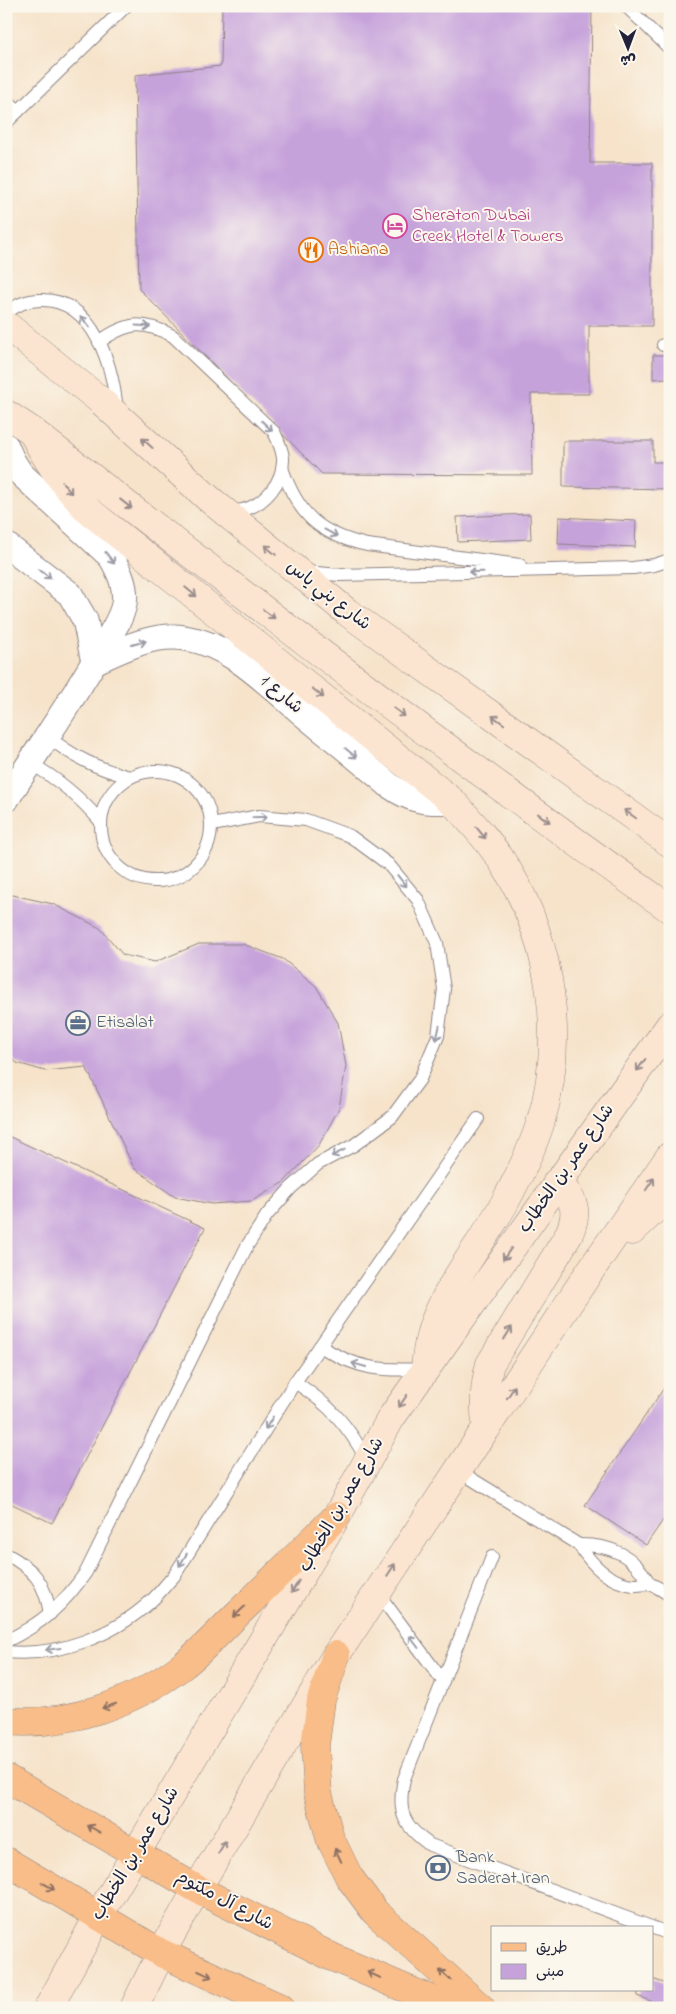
<svg xmlns="http://www.w3.org/2000/svg" width="676" height="2014" viewBox="0 0 676 2014" font-family="'Indie Flower','Playpen Sans Arabic',sans-serif">
<rect width="100%" height="100%" fill="#fbf7ec"/>
<filter id="ink" filterUnits="userSpaceOnUse"><feTurbulence type="fractalNoise" baseFrequency=".02" numOctaves="2"/><feDisplacementMap in="SourceGraphic" scale="10" xChannelSelector="R" yChannelSelector="G"/><feConvolveMatrix kernelMatrix="1 2 1 2 8 2 1 2 1" color-interpolation-filters="sRGB"/></filter>
<filter id="wash" filterUnits="userSpaceOnUse"><feTurbulence type="fractalNoise" baseFrequency=".0096" numOctaves="4" result="noise"/><feDisplacementMap in="SourceGraphic" scale="20" xChannelSelector="R" yChannelSelector="G"/><feGaussianBlur stdDeviation="1.12" result="paint"/><feColorMatrix in="noise" values="0 0 0 0 0 0 0 0 0 0 0 0 0 0 0 0 0 1.4 0 .05"/><feComposite in="paint" operator="in"/></filter>
<g filter="url(#wash)">
<rect width="100%" height="100%" fill="#f6e3ca"/>
<g id="blocks">
<!-- building -->
<g fill="#c6a2db">
<path d="M222 6H592L590 163H652V326H589V394H531L532 475 322 474 139 289 135 75 221 66Z"/>
<path d="M653 355H670V432H667L668 378 653 379Z"/>
<path d="M563 441H653V462H670V489L563 487Z"/>
<path d="M530 514 531 539 458 542 457 517Z"/>
<path d="M559 517 636 521 635 547 558 544Z"/>
<path d="M13 895 53 904 100 928 123 955 155 962 199 944H243L283 959 316 986 338 1023 346 1066 339 1108 319 1145 284 1182 252 1201 212 1204 175 1197 134 1168 86 1067 45 1071 17 1063 6 1054V898Z"/>
<path d="M6 1135 205 1228 52 1523 6 1501Z"/>
<path d="M670 1379V1510L646 1545 585 1505Z"/>
<path d="M652 1979 670 1985V2008L637 1996 639 1990H652Z"/>
</g>
</g>
</g>
<g filter="url(#ink)">
<use href="#blocks" fill-opacity="0" stroke="#8c8282" stroke-width="1"/>
<g fill="none" stroke-linecap="round" stroke-linejoin="round">
<defs>
<g id="service">
<path d="M626 6 670 49"/>
<path d="M6 99 18 111"/>
<path d="M6 123 126 6"/>
<path d="M6 314C16 304 28 300 41 300 95 299 113 368 117 411"/>
<path d="M99 342C127 322 142 320 173 336L274 432C278 440 282 449 283 458 284 481 265 505 242 510 238 511 231 510 226 509"/>
<path d="M663 345H670"/>
<path d="M282 468C298 515 319 534 367 545L520 565"/>
<path d="M305 572 340 575 633 568 654 565 670 560"/>
<path d="M47 736C73 757 98 769 130 777"/>
<path d="M30 763C58 779 80 797 101 822"/>
<circle cx="156" cy="826" r="55"/>
<path d="M320 1346C358 1370 381 1371 425 1369"/>
<path d="M295 1382C330 1405 347 1424 367 1460"/>
<path d="M457 1470 579 1545C592 1565 608 1582 633 1585 639 1585 644 1584 649 1584 656 1585 664 1592 670 1595"/>
<path d="M579 1545C613 1545 633 1555 650 1584"/>
<path d="M6 1554C34 1569 45 1582 50 1614"/>
<path d="M492 1557 404 1779C397 1812 403 1826 430 1845L670 1934"/>
<path d="M377 1592 443 1681"/>
<path d="M6 1641C42 1624 64 1604 86 1572L247 1246 267 1215 291 1188 318 1164 354 1145 392 1117 420 1079 438 1036 444 989 437 943 418 900 388 864 350 836 306 820 259 816 212 825"/>
<path d="M6 1652C58 1657 113 1636 151 1601 159 1594 166 1584 174 1576L295 1382 478 1119"/>
</g>
<g id="minor">
<path d="M6 446 12 460 21 474 111 557C119 571 127 587 124 604 121 621 108 637 100 652 71 702 37 751 6 800"/>
<path d="M6 545 70 594 85 620 94 662"/>
<path d="M94 662C123 649 153 633 185 638 232 645 267 684 302 713 331 737 361 761 390 786 412 801 426 803 452 801"/>
</g>
<g id="secondary">
<path d="M6 325 101 401 208 498 347 612 670 843"/>
<path d="M6 414 32 431C242 595 453 756 670 909"/>
<path d="M32 431C47 462 65 487 89 511L452 801C472 823 492 844 507 869 552 943 566 1041 540 1124 531 1152 518 1178 504 1204 482 1243 443 1290 431 1332 428 1344 426 1357 425 1369"/>
<path d="M632 1231 670 1195"/>
<path d="M487 1428C483 1405 484 1387 490 1364L568 1236C579 1213 576 1200 557 1182"/>
<path d="M48 2008 99 1915 337 1516 391 1418 670 1025"/>
<path d="M134 2008 161 1953 197 1889 336 1655 588 1274 670 1156"/>
</g>
<g id="primary">
<path d="M336 1655 321 1700 315 1746 318 1793 330 1838 349 1877 375 1912 481 2008"/>
<path d="M6 1721C67 1727 133 1703 181 1667 206 1648 227 1623 250 1602 279 1573 308 1545 337 1516"/>
<path d="M6 1778 197 1889 332 1957 451 2008"/>
<path d="M6 1861 161 1953 281 2008"/>
</g>
</defs>
<!-- service casing -->
<use href="#service" stroke="#8c8282" stroke-width="14"/>
<!-- minor casing -->
<use href="#minor" stroke="#8c8282" stroke-width="27"/>
<!-- secondary casing -->
<use href="#secondary" stroke="#8c8282" stroke-width="29"/>
<!-- primary casing -->
<use href="#primary" stroke="#8c8282" stroke-width="29"/>
<!-- service -->
<use href="#service" stroke="#fff" stroke-width="12"/>
<!-- minor -->
<use href="#minor" stroke="#fff" stroke-width="25"/>
<!-- secondary -->
<use href="#secondary" stroke="#fce5d0" stroke-width="28"/>
<!-- primary -->
<use href="#primary" stroke="#f8bd89" stroke-width="28"/>
</g>
<!-- one-way arrows -->
<defs><path id="oneway-shaft" d="M-6 0H5M1.5-3L5.5 0L1.5 3" fill="none" stroke-width="1.6" stroke-linecap="round" stroke-linejoin="round" transform="scale(1.25)"/></defs>
<g stroke="#9c9ca7">
<use href="#oneway-shaft" transform="translate(85 322) rotate(-130)"/>
<use href="#oneway-shaft" transform="translate(143 326) rotate(3)"/>
<use href="#oneway-shaft" transform="translate(267 426) rotate(44)"/>
<use href="#oneway-shaft" transform="translate(331 533) rotate(28)"/>
<use href="#oneway-shaft" transform="translate(110 558) rotate(52)"/>
<use href="#oneway-shaft" transform="translate(476 572) rotate(179)"/>
<use href="#oneway-shaft" transform="translate(45 574) rotate(38)"/>
<use href="#oneway-shaft" transform="translate(139 643) rotate(-16)"/>
<use href="#oneway-shaft" transform="translate(351 753) rotate(40)"/>
<use href="#oneway-shaft" transform="translate(260 817) rotate(-2)"/>
<use href="#oneway-shaft" transform="translate(402 881) rotate(51)"/>
<use href="#oneway-shaft" transform="translate(438 1033) rotate(102)"/>
<use href="#oneway-shaft" transform="translate(338 1153) rotate(153)"/>
<use href="#oneway-shaft" transform="translate(359 1365) rotate(-165)"/>
<use href="#oneway-shaft" transform="translate(269 1423) rotate(122)"/>
<use href="#oneway-shaft" transform="translate(183 1560) rotate(121)"/>
<use href="#oneway-shaft" transform="translate(414 1642) rotate(-127)"/>
<use href="#oneway-shaft" transform="translate(53 1649) rotate(172)"/>
</g>
<g stroke="#9a8d8d">
<use href="#oneway-shaft" transform="translate(147 443) rotate(-138)"/>
<use href="#oneway-shaft" transform="translate(67 488) rotate(51)"/>
<use href="#oneway-shaft" transform="translate(126 504) rotate(38)"/>
<use href="#oneway-shaft" transform="translate(270 550) rotate(-140)"/>
<use href="#oneway-shaft" transform="translate(191 592) rotate(39)"/>
<use href="#oneway-shaft" transform="translate(269 614) rotate(37)"/>
<use href="#oneway-shaft" transform="translate(318 693) rotate(39)"/>
<use href="#oneway-shaft" transform="translate(399 712) rotate(36)"/>
<use href="#oneway-shaft" transform="translate(498 720) rotate(-145)"/>
<use href="#oneway-shaft" transform="translate(630 814) rotate(-145)"/>
<use href="#oneway-shaft" transform="translate(544 818) rotate(36)"/>
<use href="#oneway-shaft" transform="translate(481 833) rotate(51)"/>
<use href="#oneway-shaft" transform="translate(641 1065) rotate(126)"/>
<use href="#oneway-shaft" transform="translate(650 1184) rotate(-56)"/>
<use href="#oneway-shaft" transform="translate(507 1254) rotate(125)"/>
<use href="#oneway-shaft" transform="translate(508 1333) rotate(-58)"/>
<use href="#oneway-shaft" transform="translate(511 1392) rotate(-57)"/>
<use href="#oneway-shaft" transform="translate(403 1401) rotate(124)"/>
<use href="#oneway-shaft" transform="translate(391 1570) rotate(-57)"/>
<use href="#oneway-shaft" transform="translate(295 1587) rotate(121)"/>
<use href="#oneway-shaft" transform="translate(222 1847) rotate(-59)"/>
</g>
<g stroke="#8d7062">
<use href="#oneway-shaft" transform="translate(239 1612) rotate(136)"/>
<use href="#oneway-shaft" transform="translate(109 1706) rotate(162)"/>
<use href="#oneway-shaft" transform="translate(94 1829) rotate(-150)"/>
<use href="#oneway-shaft" transform="translate(338 1855) rotate(-116)"/>
<use href="#oneway-shaft" transform="translate(48 1886) rotate(31)"/>
<use href="#oneway-shaft" transform="translate(205 1974) rotate(25)"/>
<use href="#oneway-shaft" transform="translate(374 1975) rotate(-156)"/>
<use href="#oneway-shaft" transform="translate(445 1975) rotate(-138)"/>
</g>
</g>
<!-- icons -->
<defs>
<symbol id="hotel-ring" viewBox="-11 -11 22 22"><circle r="9.5" fill="#fbf7ec" stroke="#d1479c" stroke-width="1.5"/><path d="M-6-4.5h1.5V1H6V5H4.5V3h-9V5H-6ZM-4 0a1.8 1.8 0 1 1 3.6 0ZM.5 0V-2.5h3Q6-2.5 6 0Z" fill="#d1479c"/></symbol>
<symbol id="restaurant-ring" viewBox="-11 -11 22 22"><circle r="9.5" fill="#fbf7ec" stroke="#e8710a" stroke-width="1.5"/><path d="M-5-6h1v4h1v-4h1v4h1v-4h1v5L-1.5 .5V6h-2V.5L-5-1ZM5-6V6H3V1.5H1.5Q1.5-4 5-6Z" fill="#e8710a"/></symbol>
<symbol id="office-ring" viewBox="-11 -11 22 22"><circle r="9.5" fill="#fbf7ec" stroke="#5c6f8a" stroke-width="1.5"/><path d="M-6-3h4V-5.5h4V-3h4V5H-6ZM-1-4.5V-3h2v-1.5ZM-6 0V1H6V0Z" fill="#5c6f8a"/></symbol>
<symbol id="bank-ring" viewBox="-11 -11 22 22"><circle r="9.5" fill="#fbf7ec" stroke="#5c6f8a" stroke-width="1.5"/><path d="M-6-4H6V4H-6ZM0-2.3a2.3 2.3 0 1 0 0 4.6a2.3 2.3 0 1 0 0-4.6Z" fill="#5c6f8a"/></symbol>
</defs>
<g fill-rule="evenodd">
<use href="#hotel-ring" x="381" y="212" width="28" height="28"/>
<use href="#restaurant-ring" x="297" y="236" width="28" height="28"/>
<use href="#office-ring" x="64" y="1009" width="28" height="28"/>
<use href="#bank-ring" x="424" y="1854" width="28" height="28"/>
</g>
<g text-anchor="middle" dominant-baseline="central" stroke-width="4" stroke-linejoin="round" paint-order="stroke">
<!-- hotel labels -->
<g font-size="18" fill="#b23c85" stroke="#fbf7ec" text-anchor="start">
<text x="412" y="216">Sheraton Dubai<tspan x="412" dy="21">Creek Hotel &amp; Towers</tspan></text>
</g>
<!-- food labels -->
<g font-size="18" fill="#c56008" stroke="#fbf7ec" text-anchor="start">
<text x="328" y="250">Ashiana</text>
</g>
<!-- street labels -->
<g font-size="18" fill="#22223b" stroke="#fbf7ec">
<text transform="translate(328 596) rotate(38)">شارع بني ياس</text>
<text transform="translate(281 695) rotate(40)">شارع 1</text>
<text transform="translate(567 1169) rotate(-55)">شارع عمر بن الخطاب</text>
<text transform="translate(342 1505) rotate(-60)">شارع عمر بن الخطاب</text>
<text transform="translate(136 1854) rotate(-59)">شارع عمر بن الخطاب</text>
<text transform="translate(224 1901) rotate(28)">شارع آل مكتوم</text>
</g>
<!-- service labels -->
<g font-size="18" fill="#4e5e75" stroke="#fbf7ec" text-anchor="start">
<text x="96" y="1023">Etisalat</text>
<text x="456" y="1858">Bank<tspan x="456" dy="21">Saderat Iran</tspan></text>
</g>
</g>
<!-- margin -->
<rect width="676" height="2014" fill="none" stroke="#fbf7ec" stroke-width="25"/>
<!-- legend -->
<rect x="491" y="1926" width="162" height="65" fill="#fbf7ec" stroke="#a4a2a5"/>
<rect x="501" y="1943" width="25" height="8" fill="#f8bd89" stroke="#a4a2a5"/>
<text x="536" y="1952" font-size="15" fill="#22223b">طريق</text>
<rect x="501" y="1964" width="25" height="15" fill="#c6a2db" stroke="#a4a2a5"/>
<text x="536" y="1976" font-size="15" fill="#22223b">مبنى</text>
<!-- north arrow -->
<g transform="translate(628 48) rotate(179)" stroke="#fbf7ec" stroke-width="4" paint-order="stroke">
<path d="M0-4L9 19L0 12L-9 19Z" fill="#22223b"/>
<text y="-8" font-size="14" font-weight="bold" text-anchor="middle" fill="#22223b">ش</text>
</g>
</svg>
